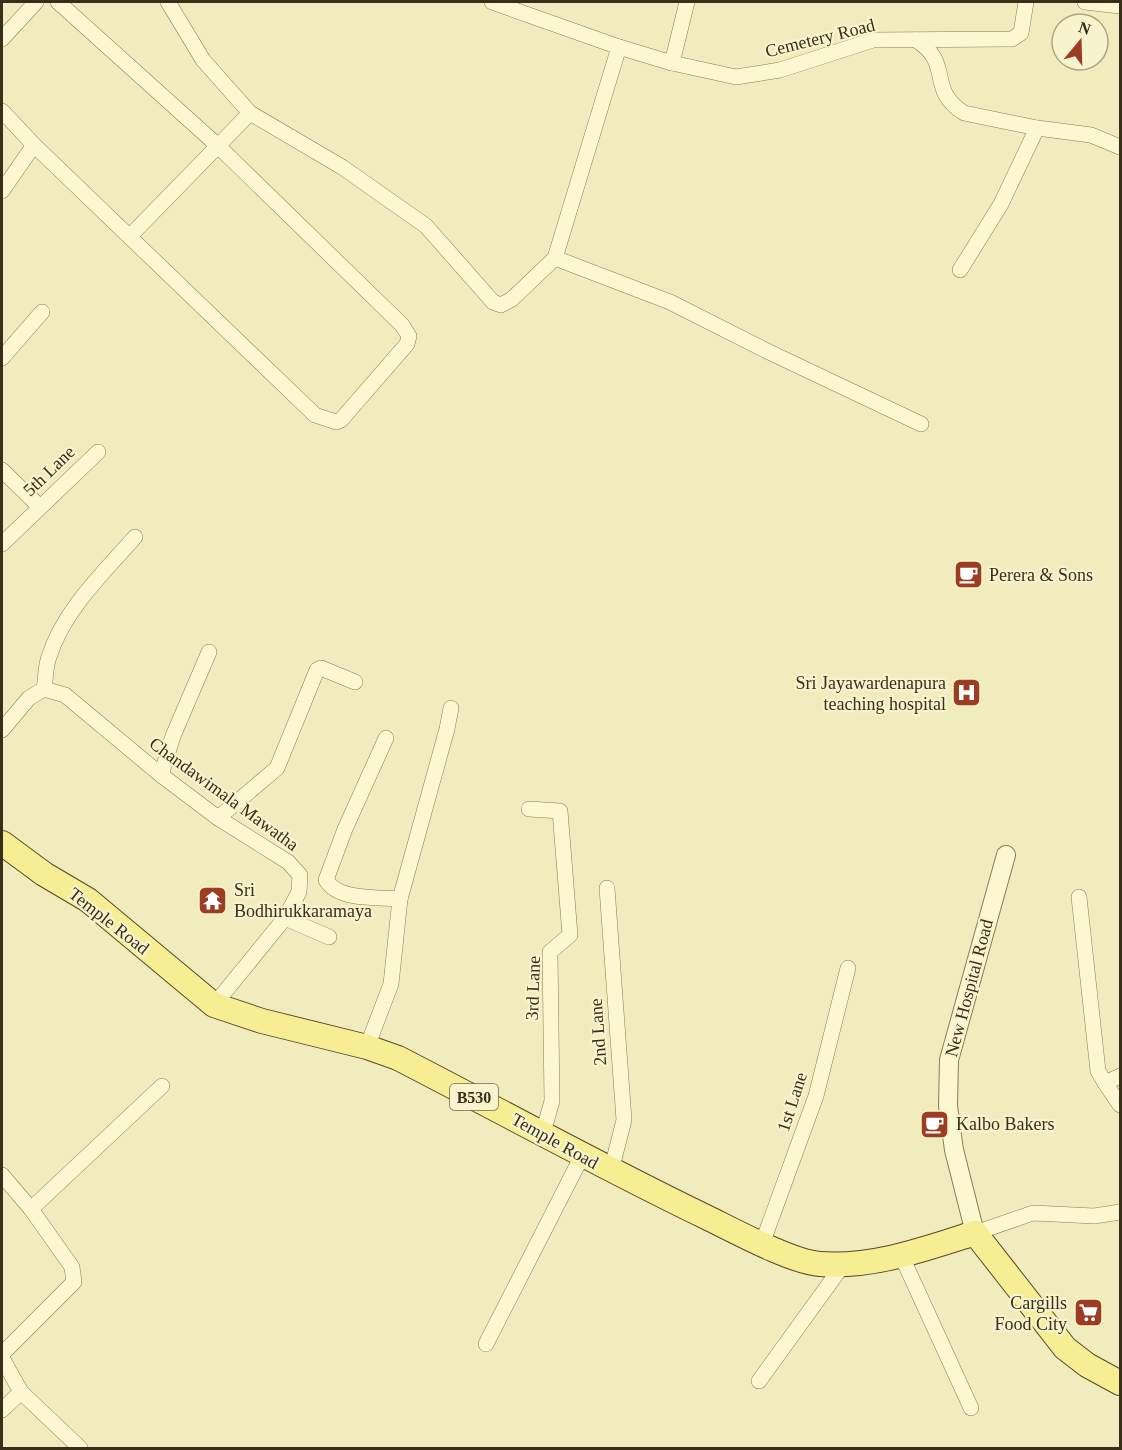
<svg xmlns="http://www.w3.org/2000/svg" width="1122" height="1450" viewBox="0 0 1122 1450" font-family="Georgia,serif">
<rect width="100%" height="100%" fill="#f0ecbd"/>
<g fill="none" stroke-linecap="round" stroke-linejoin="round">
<defs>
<g id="minor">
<path d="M168 2 203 60 250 113 342 167 426 226 493 302 501 305 512 299 555 258 619 47"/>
<path d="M492 2 619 47 672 63 736 77 780 70 873 40 1012 39 1021 33 1026 2"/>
<path d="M1085 2 1120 6"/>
<path d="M2 39 36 2"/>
<path d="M916 40C954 64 926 89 964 113L1037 128 1091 135 1120 147"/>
<path d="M672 63 687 2"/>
<path d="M2 111 34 145 315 415 336 422 341 420 407 344 409 336 402 325 217 145 58 2"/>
<path d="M2 191 34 145"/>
<path d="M130 236 250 113"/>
<path d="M555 258 670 302 769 352 921 424"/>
<path d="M960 270 1001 204 1037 128"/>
<path d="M2 358 42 312"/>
<path d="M2 470 40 507"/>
<path d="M2 544 98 452"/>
<path d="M44 689C46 679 45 667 49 657 63 611 104 572 135 537"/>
<path d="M2 730 29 698 44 689 65 695 161 775 218 818 288 862 300 875 299 892 285 918 214 1005"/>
<path d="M386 738 345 829 326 880C338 901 379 897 400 899"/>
<path d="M161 775 173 736 209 652"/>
<path d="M529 809 560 811 570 935 550 952 552 1101 543 1133"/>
<path d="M218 818 277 768 317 670 321 668 355 682"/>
<path d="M607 888 624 1120 611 1171"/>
<path d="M1079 897 1098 1071 1105 1083"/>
<path d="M285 918 329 937"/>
<path d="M367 1047 391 984 400 899 447 729 451 708"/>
<path d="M1120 1076 1105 1083 1120 1105"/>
<path d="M2 1175 31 1209 72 1267 74 1282 2 1354"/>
<path d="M31 1209 162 1086"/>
<path d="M975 1233 1033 1213 1094 1216 1120 1212"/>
<path d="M762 1244 816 1096 848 968"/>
<path d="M902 1257 971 1408"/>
<path d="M486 1344 582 1156"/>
<path d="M2 1358 21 1392 80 1448"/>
<path d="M759 1381 840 1269V1263"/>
<path d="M2 1410 21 1392"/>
</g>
<path id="tertiary" d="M975 1233 954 1150 948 1106 949 1060 1006 855"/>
<path id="primary" d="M2 843 44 874 88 900 214 1005 262 1021 367 1047 398 1058C501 1111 602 1167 706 1217 733 1230 791 1262 820 1264 873 1268 925 1249 975 1233L1065 1348 1087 1365 1120 1383"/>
</defs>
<!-- minor casing -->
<use href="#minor" stroke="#897c55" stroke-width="16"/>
<!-- tertiary casing -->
<use href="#tertiary" stroke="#897c55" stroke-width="20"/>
<!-- primary casing -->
<use href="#primary" stroke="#56492a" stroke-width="26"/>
<!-- minor -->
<use href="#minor" stroke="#fbf7d1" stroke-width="15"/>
<!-- tertiary -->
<use href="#tertiary" stroke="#fbf7d1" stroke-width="18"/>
<!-- primary -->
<use href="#primary" stroke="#f7ed92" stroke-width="24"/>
</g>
<!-- icons -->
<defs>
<symbol id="cafe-square" viewBox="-11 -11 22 22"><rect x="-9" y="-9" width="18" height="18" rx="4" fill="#9c3c22" stroke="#f7f4cd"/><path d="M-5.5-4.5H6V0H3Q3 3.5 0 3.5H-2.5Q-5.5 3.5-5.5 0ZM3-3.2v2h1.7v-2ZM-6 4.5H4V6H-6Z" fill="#fff"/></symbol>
<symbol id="hospital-square" viewBox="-11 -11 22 22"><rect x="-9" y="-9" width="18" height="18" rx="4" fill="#9c3c22" stroke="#f7f4cd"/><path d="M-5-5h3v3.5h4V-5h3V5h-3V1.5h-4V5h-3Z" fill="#fff"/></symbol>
<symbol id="temple-square" viewBox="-11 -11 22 22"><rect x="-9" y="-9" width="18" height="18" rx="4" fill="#9c3c22" stroke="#f7f4cd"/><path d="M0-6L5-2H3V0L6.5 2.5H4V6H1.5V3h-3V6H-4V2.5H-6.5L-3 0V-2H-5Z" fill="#fff"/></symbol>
<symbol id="supermarket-square" viewBox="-11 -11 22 22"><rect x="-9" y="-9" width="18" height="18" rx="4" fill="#9c3c22" stroke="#f7f4cd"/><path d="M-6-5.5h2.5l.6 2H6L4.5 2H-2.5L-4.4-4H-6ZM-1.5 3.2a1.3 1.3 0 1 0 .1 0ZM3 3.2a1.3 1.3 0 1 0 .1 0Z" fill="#fff"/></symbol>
</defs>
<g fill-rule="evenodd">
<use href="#cafe-square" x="952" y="558" width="33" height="33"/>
<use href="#hospital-square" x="950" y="676" width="33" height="33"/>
<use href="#temple-square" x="196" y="884" width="33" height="33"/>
<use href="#cafe-square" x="918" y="1108" width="33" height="33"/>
<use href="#supermarket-square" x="1072" y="1296" width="33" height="33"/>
</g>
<g text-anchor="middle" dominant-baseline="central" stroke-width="4.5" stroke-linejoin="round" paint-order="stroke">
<!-- shield labels -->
<rect fill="#f7f4cd" stroke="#716a50" stroke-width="1.5" x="450" y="1084" width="48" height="26" rx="4.5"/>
<g font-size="16" font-weight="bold" fill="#382f1b">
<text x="474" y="1097">B530</text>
</g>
<!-- street labels -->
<g font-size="18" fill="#382f1b" stroke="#f7f4cd">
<text transform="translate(820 38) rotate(-14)">Cemetery Road</text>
<text transform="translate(49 471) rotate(-44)">5th Lane</text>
<text transform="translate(224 794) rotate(36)">Chandawimala Mawatha</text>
<text transform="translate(109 921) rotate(38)">Temple Road</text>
<text transform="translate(533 988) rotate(-88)">3rd Lane</text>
<text transform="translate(969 988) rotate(-75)">New Hospital Road</text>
<text transform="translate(598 1032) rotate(-94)">2nd Lane</text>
<text transform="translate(792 1102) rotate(-72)">1st Lane</text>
<text transform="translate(555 1141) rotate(29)">Temple Road</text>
</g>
<!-- poi labels -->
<g font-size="18" fill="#382f1b" stroke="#f7f4cd" text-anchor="start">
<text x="989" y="575">Perera &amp; Sons</text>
<text x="946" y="683" text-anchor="end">Sri Jayawardenapura<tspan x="946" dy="21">teaching hospital</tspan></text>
<text x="234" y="890">Sri<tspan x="234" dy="21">Bodhirukkaramaya</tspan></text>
<text x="956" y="1124">Kalbo Bakers</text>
<text x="1067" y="1303" text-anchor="end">Cargills<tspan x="1067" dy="21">Food City</tspan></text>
</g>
</g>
<!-- border -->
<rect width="1122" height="1450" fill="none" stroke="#382f1b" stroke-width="6"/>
<!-- north arrow -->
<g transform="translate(1080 42) rotate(19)"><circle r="28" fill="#f7f4cd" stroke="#aba586" stroke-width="1.5"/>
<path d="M0-4.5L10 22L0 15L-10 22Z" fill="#9c3c22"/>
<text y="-9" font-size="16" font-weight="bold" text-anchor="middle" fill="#382f1b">N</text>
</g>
</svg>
